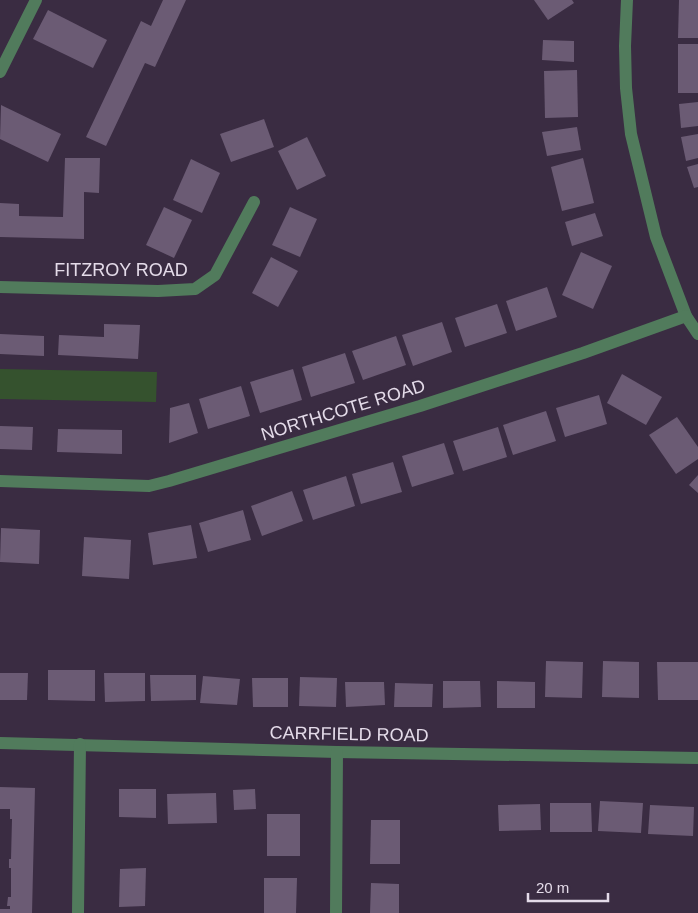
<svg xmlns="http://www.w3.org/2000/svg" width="698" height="913" viewBox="0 0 698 913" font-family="Helvetica,sans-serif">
<rect width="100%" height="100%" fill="#3a2c42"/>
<!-- green -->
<path fill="#35522e" d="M0 369 157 372 156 402 0 399Z"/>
<!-- building -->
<g fill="#6b5b74">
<path d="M163 0H186L155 67 145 63 106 146 86 137 141 21 151 26Z"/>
<path d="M534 0H572L574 3 548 20Z"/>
<path d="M679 0H698V38H678Z"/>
<path d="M48 10 107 40 93 68 33 39Z"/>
<path d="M543 40 574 41V62L542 60Z"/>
<rect x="678" y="44" width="20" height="49"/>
<path d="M577 70 578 117 545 118 544 71Z"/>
<path d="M698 102V126L681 128 679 104Z"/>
<path d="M1 105 61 134 48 162 0 139Z"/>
<path d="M264 119 274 147 231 162 220 134Z"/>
<path d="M577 127 581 150 547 156 542 132Z"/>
<path d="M698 134V158L686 161 681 137Z"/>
<path d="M307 137 326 176 297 190 278 151Z"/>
<path d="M65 158H100L99 193 84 192V239L0 237V203L19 204V216L63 217Z"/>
<path d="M583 158 594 203 562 211 551 167Z"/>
<path d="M191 159 220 173 202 213 173 200Z"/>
<path d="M698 164V187L694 188 687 167Z"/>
<path d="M164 207 192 220 174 258 146 245Z"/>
<path d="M290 207 317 219 300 257 272 245Z"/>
<path d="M595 213 603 236 572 246 565 222Z"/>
<path d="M581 252 612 266 593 309 562 295Z"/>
<path d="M271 257 298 271 278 307 252 293Z"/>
<path d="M547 287 557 317 516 331 506 301Z"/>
<path d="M497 304 507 333 465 347 455 318Z"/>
<path d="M442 322 452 352 413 366 402 335Z"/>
<path d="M104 324 140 325 138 359 58 355 59 335 104 337Z"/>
<path d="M0 334 44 336V356L0 354Z"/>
<path d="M396 336 406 365 363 380 352 351Z"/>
<path d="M345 353 355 383 311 397 302 367Z"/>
<path d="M293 369 302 400 260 413 250 382Z"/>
<path d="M622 374 662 397 646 425 607 403Z"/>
<path d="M241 386 250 416 208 429 199 399Z"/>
<path d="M599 395 607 424 565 437 556 408Z"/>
<path d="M189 403 198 433 169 443 170 408Z"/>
<path d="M546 411 556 441 513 455 503 425Z"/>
<path d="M677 417 698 447V459L676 474 649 435Z"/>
<path d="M0 426 33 427 32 450 0 449Z"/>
<path d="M498 427 507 457 463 471 453 441Z"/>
<path d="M58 429 122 430V454L57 452Z"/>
<path d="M444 443 454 474 412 487 402 456Z"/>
<path d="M393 462 402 492 361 504 352 474Z"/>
<path d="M698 475V493L689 485Z"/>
<path d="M346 476 355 506 313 520 303 490Z"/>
<path d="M292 491 303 521 262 536 251 506Z"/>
<path d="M243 510 251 540 208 552 199 523Z"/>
<path d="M191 525 197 558 153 565 148 533Z"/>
<path d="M1 528 40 530 39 564 0 562Z"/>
<path d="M84 537 131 540 129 579 82 576Z"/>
<path d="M546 661 583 662 582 698 545 697Z"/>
<path d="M603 661 639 662V698L602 697Z"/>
<path d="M657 662H698V700H658Z"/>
<path d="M48 670H95V701L48 700Z"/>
<path d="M0 673H28L27 700H0Z"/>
<path d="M104 673H145V701L105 702Z"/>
<path d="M150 675H196V700L151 701Z"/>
<path d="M203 676 240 679 237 705 200 703Z"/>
<path d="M300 677 337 678 336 707 299 706Z"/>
<path d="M252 678H288V707H253Z"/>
<path d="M443 681H480L481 707 443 708Z"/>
<path d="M497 681 535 682V708H497Z"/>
<path d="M345 682H384L385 705 346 707Z"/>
<path d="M395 683 433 684 432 707H394Z"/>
<path d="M0 787 35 788 32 913H0V909H10V906H7L8 897H11V868H9V859H11L12 819H10V809H0Z"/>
<path d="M119 789H156V818L119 817Z"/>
<path d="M255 789 256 809 234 810 233 790Z"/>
<path d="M216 793 217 823 168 824 167 794Z"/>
<path d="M600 801 643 803 641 833 598 831Z"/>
<path d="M550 803H591L592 832H550Z"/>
<path d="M540 804 541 830 499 831 498 805Z"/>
<path d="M650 805 694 807 693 836 648 834Z"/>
<rect x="267" y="814" width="33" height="42"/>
<path d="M371 820H400V864H370Z"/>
<path d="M146 868 145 906 119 907 120 869Z"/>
<path d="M264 878H297L296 913H264Z"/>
<path d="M371 883 399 884V913H370Z"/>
</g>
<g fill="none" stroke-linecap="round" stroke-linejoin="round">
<!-- minor -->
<g stroke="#517b5c" stroke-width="12">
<path d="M627 0 625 46 626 88 631 134 656 237 686 316 698 334"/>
<path d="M0 72 36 0"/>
<path d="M0 287 158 291 195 289 215 275 254 202"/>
<path d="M0 481 149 486 169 481 420 406 583 353 686 316"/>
<path d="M0 743 337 752 698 758"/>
<path d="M78 913 80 744"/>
<path d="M336 913 337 752"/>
</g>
</g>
<g text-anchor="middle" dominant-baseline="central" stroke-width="4.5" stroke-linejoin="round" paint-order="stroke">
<!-- street labels -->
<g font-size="18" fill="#e4dbe9" stroke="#3a2c42">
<text x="121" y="270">FITZROY ROAD</text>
<text transform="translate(343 410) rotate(-17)">NORTHCOTE ROAD</text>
<text transform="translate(349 734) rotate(1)">CARRFIELD ROAD</text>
</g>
</g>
<!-- scale -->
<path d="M528 893v8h80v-8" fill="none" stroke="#e4dbe9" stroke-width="2.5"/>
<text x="536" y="893" font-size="15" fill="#e4dbe9" stroke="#3a2c42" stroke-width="4" paint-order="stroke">20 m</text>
</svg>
